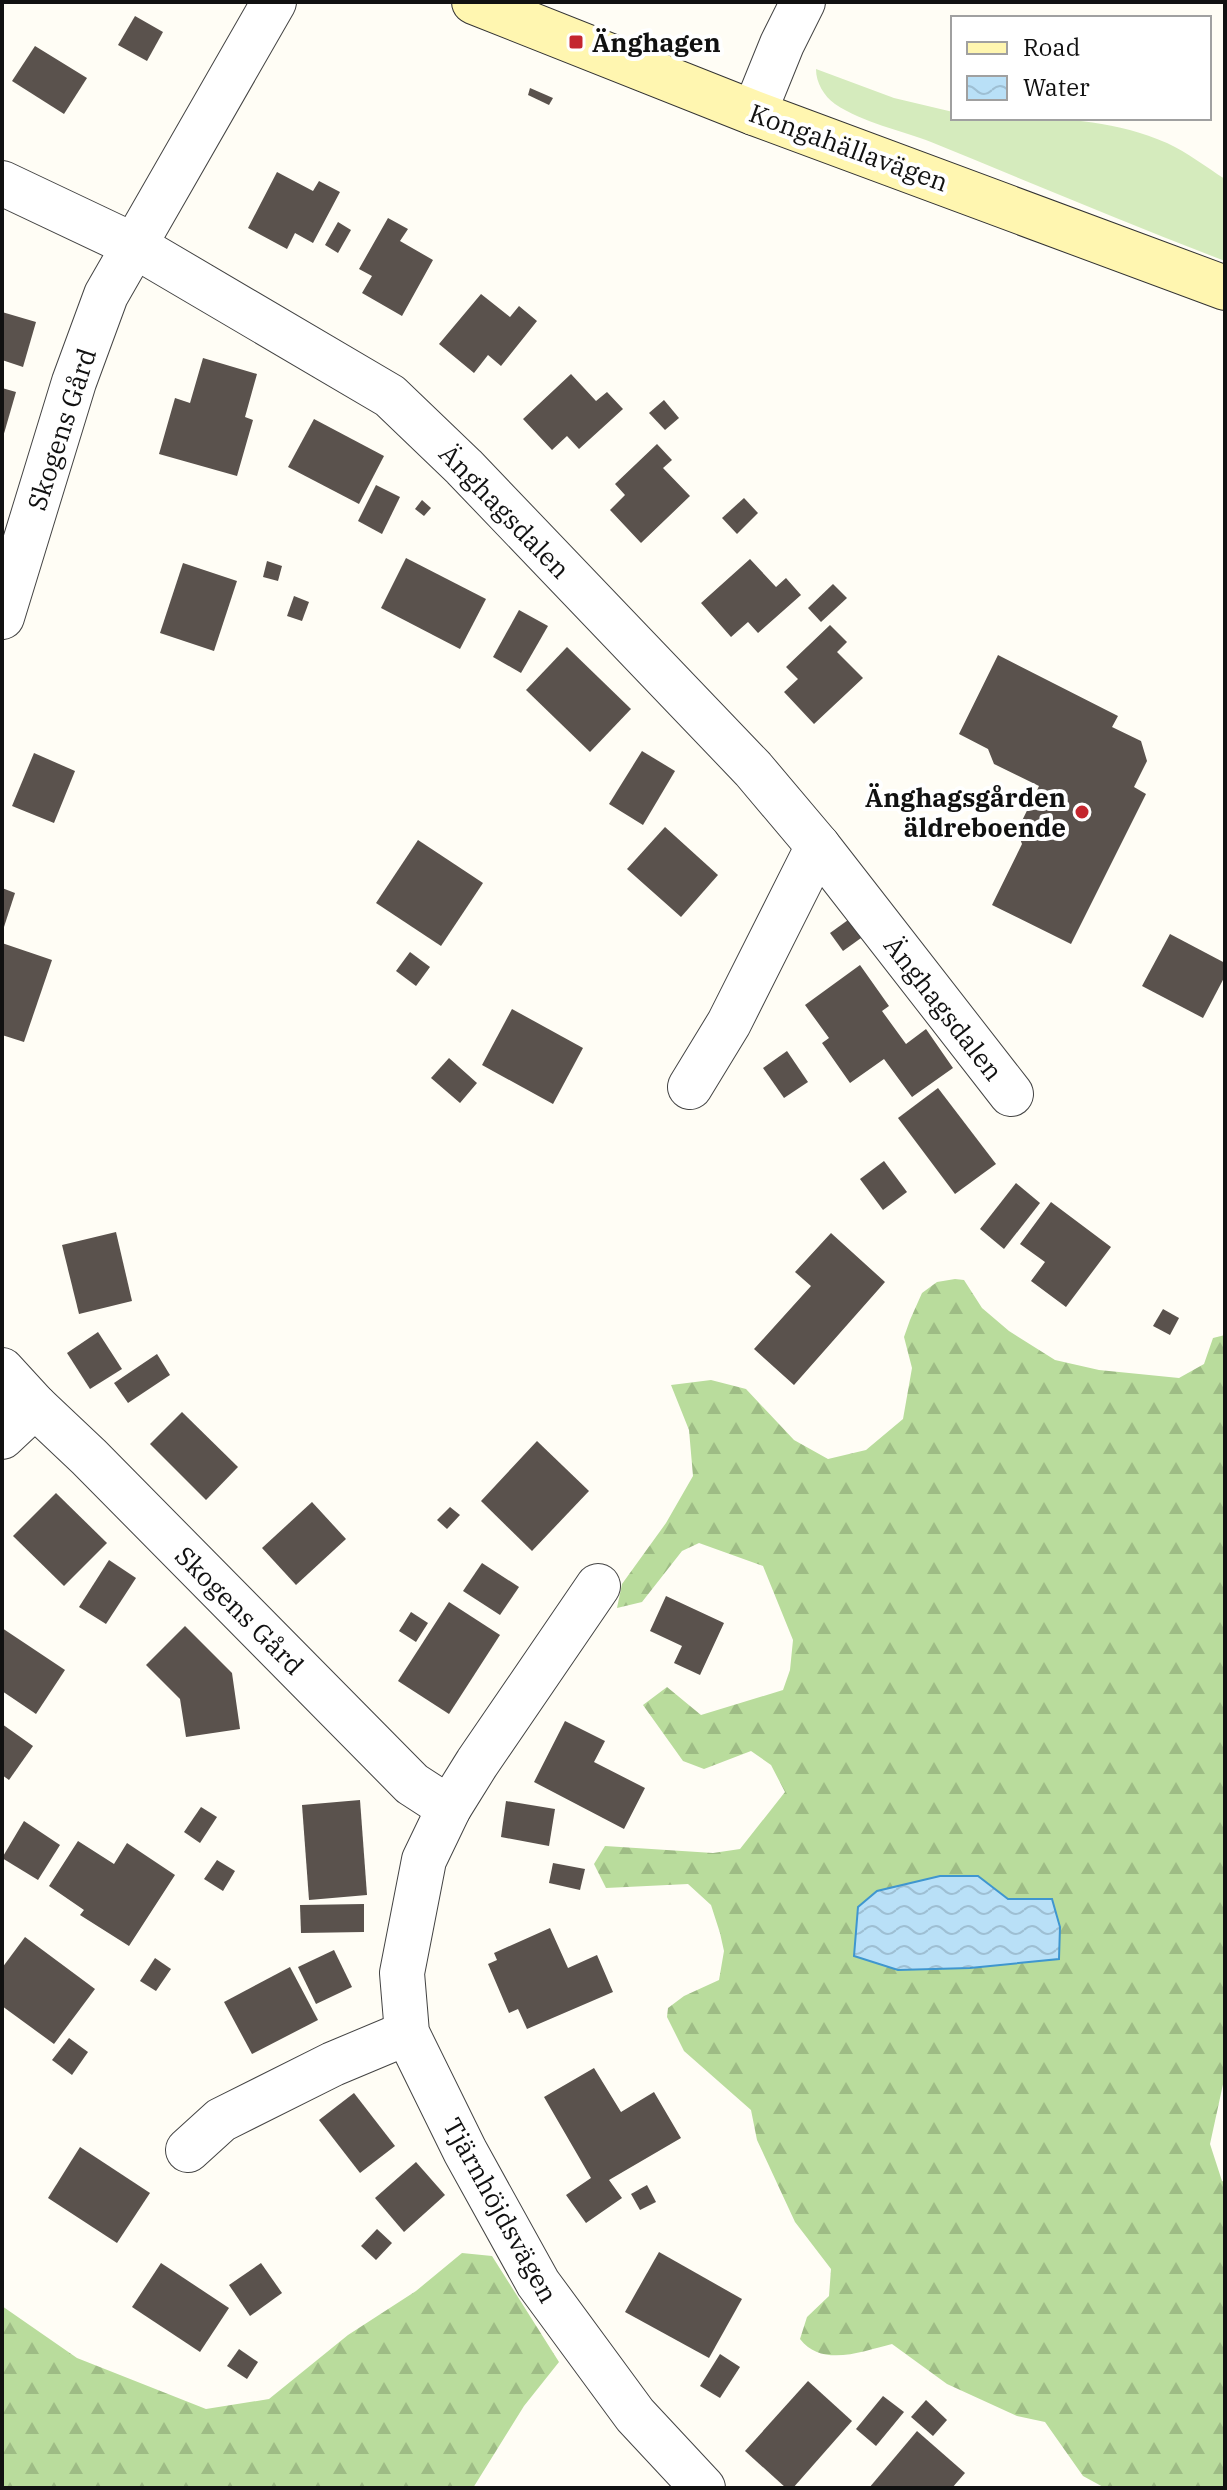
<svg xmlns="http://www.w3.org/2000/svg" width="1227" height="2490" viewBox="0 0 1227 2490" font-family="'IBM Plex Serif',serif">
<defs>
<pattern id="forest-firs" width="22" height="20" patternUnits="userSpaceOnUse" patternTransform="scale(2)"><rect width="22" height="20" fill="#b9dc9c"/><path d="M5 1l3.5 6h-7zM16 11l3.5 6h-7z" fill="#9ebc85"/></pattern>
<pattern id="water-waves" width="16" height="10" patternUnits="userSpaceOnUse" patternTransform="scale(2)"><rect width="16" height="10" fill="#b9e0f7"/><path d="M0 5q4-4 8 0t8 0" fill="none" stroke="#9ebfd3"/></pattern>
</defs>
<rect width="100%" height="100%" fill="#fffdf5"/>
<!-- grass -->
<path fill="#d5ebbd" d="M816 69 894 98 953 112V118C1027 118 1098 113 1167 143 1187 152 1206 167 1225 179V261C1126 223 1029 182 931 142 901 130 863 123 835 104 824 96 816 83 816 69Z"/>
<!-- forest -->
<g fill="url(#forest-firs)" fill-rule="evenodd">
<path d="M955 1279 964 1280 982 1308 1009 1331 1055 1360 1099 1370 1179 1378 1204 1364 1213 1338 1225 1335V2075L1210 2144 1222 2181 1225 2182V2488H1105L1083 2476 1045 2422 1017 2416 947 2384 892 2344C863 2351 822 2368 800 2339L807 2317 829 2296 831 2269 795 2222 757 2140 751 2110 684 2051 667 2017 668 2008 684 1996 719 1980 724 1951 720 1933 711 1905 688 1884 606 1888 594 1864 605 1846 713 1853 740 1849 785 1792 771 1765 751 1751 704 1769 683 1761 643 1705 667 1687 701 1715 783 1690 790 1670 793 1640 763 1566 699 1543 682 1551 642 1602 617 1608 622 1584 666 1523 693 1476 689 1430 671 1385 711 1380 746 1389 794 1440 828 1459 866 1450 903 1419 912 1368 904 1337 910 1320 922 1293 937 1282ZM940 1876H977L1008 1899Z"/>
<path d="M462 2253 492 2256 559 2362 524 2406 473 2488H2V2306L77 2358 206 2409 269 2399 348 2335 416 2291Z"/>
</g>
<!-- water -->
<path fill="url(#water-waves)" stroke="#3f96cf" stroke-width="2" d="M940 1876H978L1008 1899H1052L1060 1927 1059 1959 970 1968 898 1970 854 1956 858 1907 877 1891Z"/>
<!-- building -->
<g fill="#5a524d">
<path d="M135 16 163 32 147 61 118 45Z"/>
<path d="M35 46 87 78 64 114 12 81Z"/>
<path d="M530 88 553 98 549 105 528 95Z"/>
<path d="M277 172 313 191 319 181 340 192 313 243 295 233 287 249 248 228Z"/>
<path d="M388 218 408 229 400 241 433 260 402 316 362 293 372 276 359 269Z"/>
<path d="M338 222 351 230 338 253 325 245Z"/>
<path d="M481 294 510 317 519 306 537 321 501 366 488 355 474 373 439 344Z"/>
<path d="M2 312 36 322 23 367 2 360Z"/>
<path d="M203 358 257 374 245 417 253 420 237 476 159 454 175 398 190 403Z"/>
<path d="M571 374 596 401 607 392 623 409 579 449 567 436 552 450 523 419Z"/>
<path d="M2 388 16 392 3 437H2Z"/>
<path d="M664 400 679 418 665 430 649 413Z"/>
<path d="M314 419 384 456 359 504 288 467Z"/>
<path d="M657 444 672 460 663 468 690 496 641 543 610 510 625 495 615 484Z"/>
<path d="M376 485 400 497 382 534 358 521Z"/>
<path d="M744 498 758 513 737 534 722 518Z"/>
<path d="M422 500 431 508 424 516 415 509Z"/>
<path d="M406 558 486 599 460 649 381 608Z"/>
<path d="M750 559 776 587 786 578 801 595 758 633 748 622 731 637 701 603Z"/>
<path d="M267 561 282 566 278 581 263 577Z"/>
<path d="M183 563 237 581 214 651 160 633Z"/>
<path d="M833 584 847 598 821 622 808 608Z"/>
<path d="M294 596 309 602 302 621 287 616Z"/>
<path d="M519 610 548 626 521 673 493 657Z"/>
<path d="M830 625 847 642 837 652 863 678 814 724 784 692 798 679 786 667Z"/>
<path d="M567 647 631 709 590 752 526 690Z"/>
<path d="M998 655 1118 716 1112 727 1141 741 1147 761 1134 787 1146 794 1071 944 992 905 1022 844 1017 831 1039 786 994 764 988 749 959 734Z"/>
<path d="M642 751 675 771 643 825 609 804Z"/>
<path d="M34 753 75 771 54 823 12 806Z"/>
<path d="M665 827 718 875 681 917 627 869Z"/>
<path d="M418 840 483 883 441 946 376 903Z"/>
<path d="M2 888 15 893 3 930H2Z"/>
<path d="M855 915 868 933 843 951 830 933Z"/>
<path d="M1170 934 1225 963V976L1203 1018 1142 986Z"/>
<path d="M2 943 52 960 24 1042 2 1035Z"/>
<path d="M410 952 430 967 416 986 396 971Z"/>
<path d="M860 965 889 1006 882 1011 906 1044 926 1029 953 1068 912 1097 884 1059 850 1083 822 1043 829 1038 805 1005Z"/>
<path d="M512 1009 583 1048 553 1104 482 1065Z"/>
<path d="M787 1051 808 1082 784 1098 763 1068Z"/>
<path d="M449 1058 477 1083 460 1103 431 1078Z"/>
<path d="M938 1088 996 1164 955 1194 898 1118Z"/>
<path d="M884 1161 907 1192 883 1210 860 1179Z"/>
<path d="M1016 1183 1040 1203 1004 1249 980 1229Z"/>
<path d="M1051 1202 1111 1247 1066 1307 1031 1281 1045 1262 1020 1244Z"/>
<path d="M116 1232 132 1301 79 1314 62 1245Z"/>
<path d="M831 1233 885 1282 794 1385 754 1349 811 1286 795 1272Z"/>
<path d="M1163 1309 1179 1318 1170 1335 1153 1326Z"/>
<path d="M98 1332 122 1369 90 1389 67 1353Z"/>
<path d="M157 1354 170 1375 128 1403 114 1383Z"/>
<path d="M182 1412 238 1467 206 1500 150 1444Z"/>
<path d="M537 1441 589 1491 532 1551 481 1501Z"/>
<path d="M56 1493 107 1543 64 1586 13 1536Z"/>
<path d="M312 1502 346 1539 296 1585 262 1548Z"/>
<path d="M450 1507 460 1515 447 1529 437 1520Z"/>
<path d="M109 1560 136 1578 106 1624 79 1607Z"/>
<path d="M482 1563 519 1587 500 1615 463 1591Z"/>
<path d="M666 1596 724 1623 700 1675 674 1663 682 1646 650 1631Z"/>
<path d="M449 1602 500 1635 449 1714 398 1681Z"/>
<path d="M411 1612 428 1623 416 1642 399 1631Z"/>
<path d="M185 1626 232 1673 240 1729 186 1737 180 1699 146 1665Z"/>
<path d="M2 1628 65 1670 36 1714 2 1691Z"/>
<path d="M565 1721 605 1741 594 1762 645 1788 624 1829 534 1782Z"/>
<path d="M2 1724 33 1746 9 1780 2 1775Z"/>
<path d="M360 1800 367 1895 309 1900 302 1805Z"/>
<path d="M506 1801 555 1809 549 1846 501 1837Z"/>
<path d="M201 1807 217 1817 200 1843 184 1832Z"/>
<path d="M24 1821 60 1845 38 1880 2 1858Z"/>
<path d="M78 1841 114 1864 127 1843 175 1875 129 1946 80 1915 84 1910 49 1886Z"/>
<path d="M217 1860 235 1871 223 1891 204 1879Z"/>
<path d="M553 1863 585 1869 580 1890 549 1883Z"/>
<path d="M364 1904V1932L301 1933 300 1905Z"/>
<path d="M550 1928 568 1968 597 1955 613 1992 527 2029 518 2009 509 2013 488 1964 497 1960 494 1953Z"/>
<path d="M25 1937 95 1989 54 2044 2 2006V1968Z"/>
<path d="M334 1950 352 1987 316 2004 298 1967Z"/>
<path d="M155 1958 171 1969 156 1991 140 1981Z"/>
<path d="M290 1967 318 2020 252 2054 224 2002Z"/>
<path d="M69 2038 88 2052 72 2075 52 2060Z"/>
<path d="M594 2068 621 2112 654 2092 681 2138 609 2180 622 2198 586 2223 566 2195 591 2178 544 2097Z"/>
<path d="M354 2093 395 2146 360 2173 319 2120Z"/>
<path d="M80 2147 150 2193 117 2243 48 2198Z"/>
<path d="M416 2162 445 2195 404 2232 375 2198Z"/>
<path d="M647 2185 656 2202 640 2210 631 2194Z"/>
<path d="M377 2229 392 2243 376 2260 361 2246Z"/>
<path d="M659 2252 742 2299 709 2358 625 2312Z"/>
<path d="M161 2263 229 2308 200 2352 132 2307Z"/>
<path d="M261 2263 282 2293 250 2316 229 2285Z"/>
<path d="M239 2349 258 2362 247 2379 227 2366Z"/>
<path d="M720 2354 740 2367 720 2398 700 2386Z"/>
<path d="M808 2381 852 2421 793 2488H786L745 2451Z"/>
<path d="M883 2396 904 2412 876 2446 856 2429Z"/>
<path d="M926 2400 947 2420 933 2436 911 2417Z"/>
<path d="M917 2431 965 2473 952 2488H869Z"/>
</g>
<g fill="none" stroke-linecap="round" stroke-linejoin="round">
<defs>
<g id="street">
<path d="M754 113 782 44 803 2"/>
<path d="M2 183 135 246 390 396 464 467 753 769 818 846 1011 1094"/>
<path d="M2 617 74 382 106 295 274 2"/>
<path d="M690 1087 729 1023 818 846"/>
<path d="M2 1370 35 1406 89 1457 412 1784 449 1808"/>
<path d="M2 1437 35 1406"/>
<path d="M598 1586 477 1763 449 1808 424 1860 402 1973 407 2033 465 2151 538 2283 635 2415 703 2488"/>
<path d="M188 2150 221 2120 333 2064 407 2033"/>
</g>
<path id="secondary" d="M474 2 754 113 1225 288"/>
</defs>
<!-- street casing -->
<use href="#street" stroke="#444" stroke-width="46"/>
<!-- secondary casing -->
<use href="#secondary" stroke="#333" stroke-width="46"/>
<!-- street -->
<use href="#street" stroke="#fff" stroke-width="44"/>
<!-- secondary -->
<use href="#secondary" stroke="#fff6b0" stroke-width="44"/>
</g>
<!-- markers -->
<g fill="#c4262e" stroke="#fff" stroke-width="3">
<rect x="568" y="34" width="16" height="16" rx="4"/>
<circle cx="1082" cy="812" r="8"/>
</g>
<g text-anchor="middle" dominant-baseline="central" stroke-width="8" stroke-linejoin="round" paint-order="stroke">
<!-- poi labels -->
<g font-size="26" font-weight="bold" fill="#111" stroke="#fff" text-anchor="start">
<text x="592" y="42">Änghagen</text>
<text x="1066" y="797" text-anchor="end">Änghagsgården<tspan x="1066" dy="30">äldreboende</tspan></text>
</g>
<!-- street labels -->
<g font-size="26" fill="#111" stroke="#fff">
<text transform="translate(849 147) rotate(20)">Kongahällavägen</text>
<text transform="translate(61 429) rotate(-72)">Skogens Gård</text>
<text transform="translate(505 511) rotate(46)">Änghagsdalen</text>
<text transform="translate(944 1008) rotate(52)">Änghagsdalen</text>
<text transform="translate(240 1610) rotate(45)">Skogens Gård</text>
<text transform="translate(501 2210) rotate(61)">Tjärnhöjdsvägen</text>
</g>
</g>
<!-- border -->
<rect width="1227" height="2490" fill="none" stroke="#111111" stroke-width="8"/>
<!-- legend -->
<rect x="951" y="16" width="260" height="104" fill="#ffffff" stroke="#a0a0a0" stroke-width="2"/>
<rect x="967" y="42" width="40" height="12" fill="#fff6b0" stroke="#a0a0a0" stroke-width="2"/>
<text x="1023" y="56" font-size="24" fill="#111111">Road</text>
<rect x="967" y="76" width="40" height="24" fill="url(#water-waves)" stroke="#a0a0a0" stroke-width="2"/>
<text x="1023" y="96" font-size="24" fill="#111111">Water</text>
</svg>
